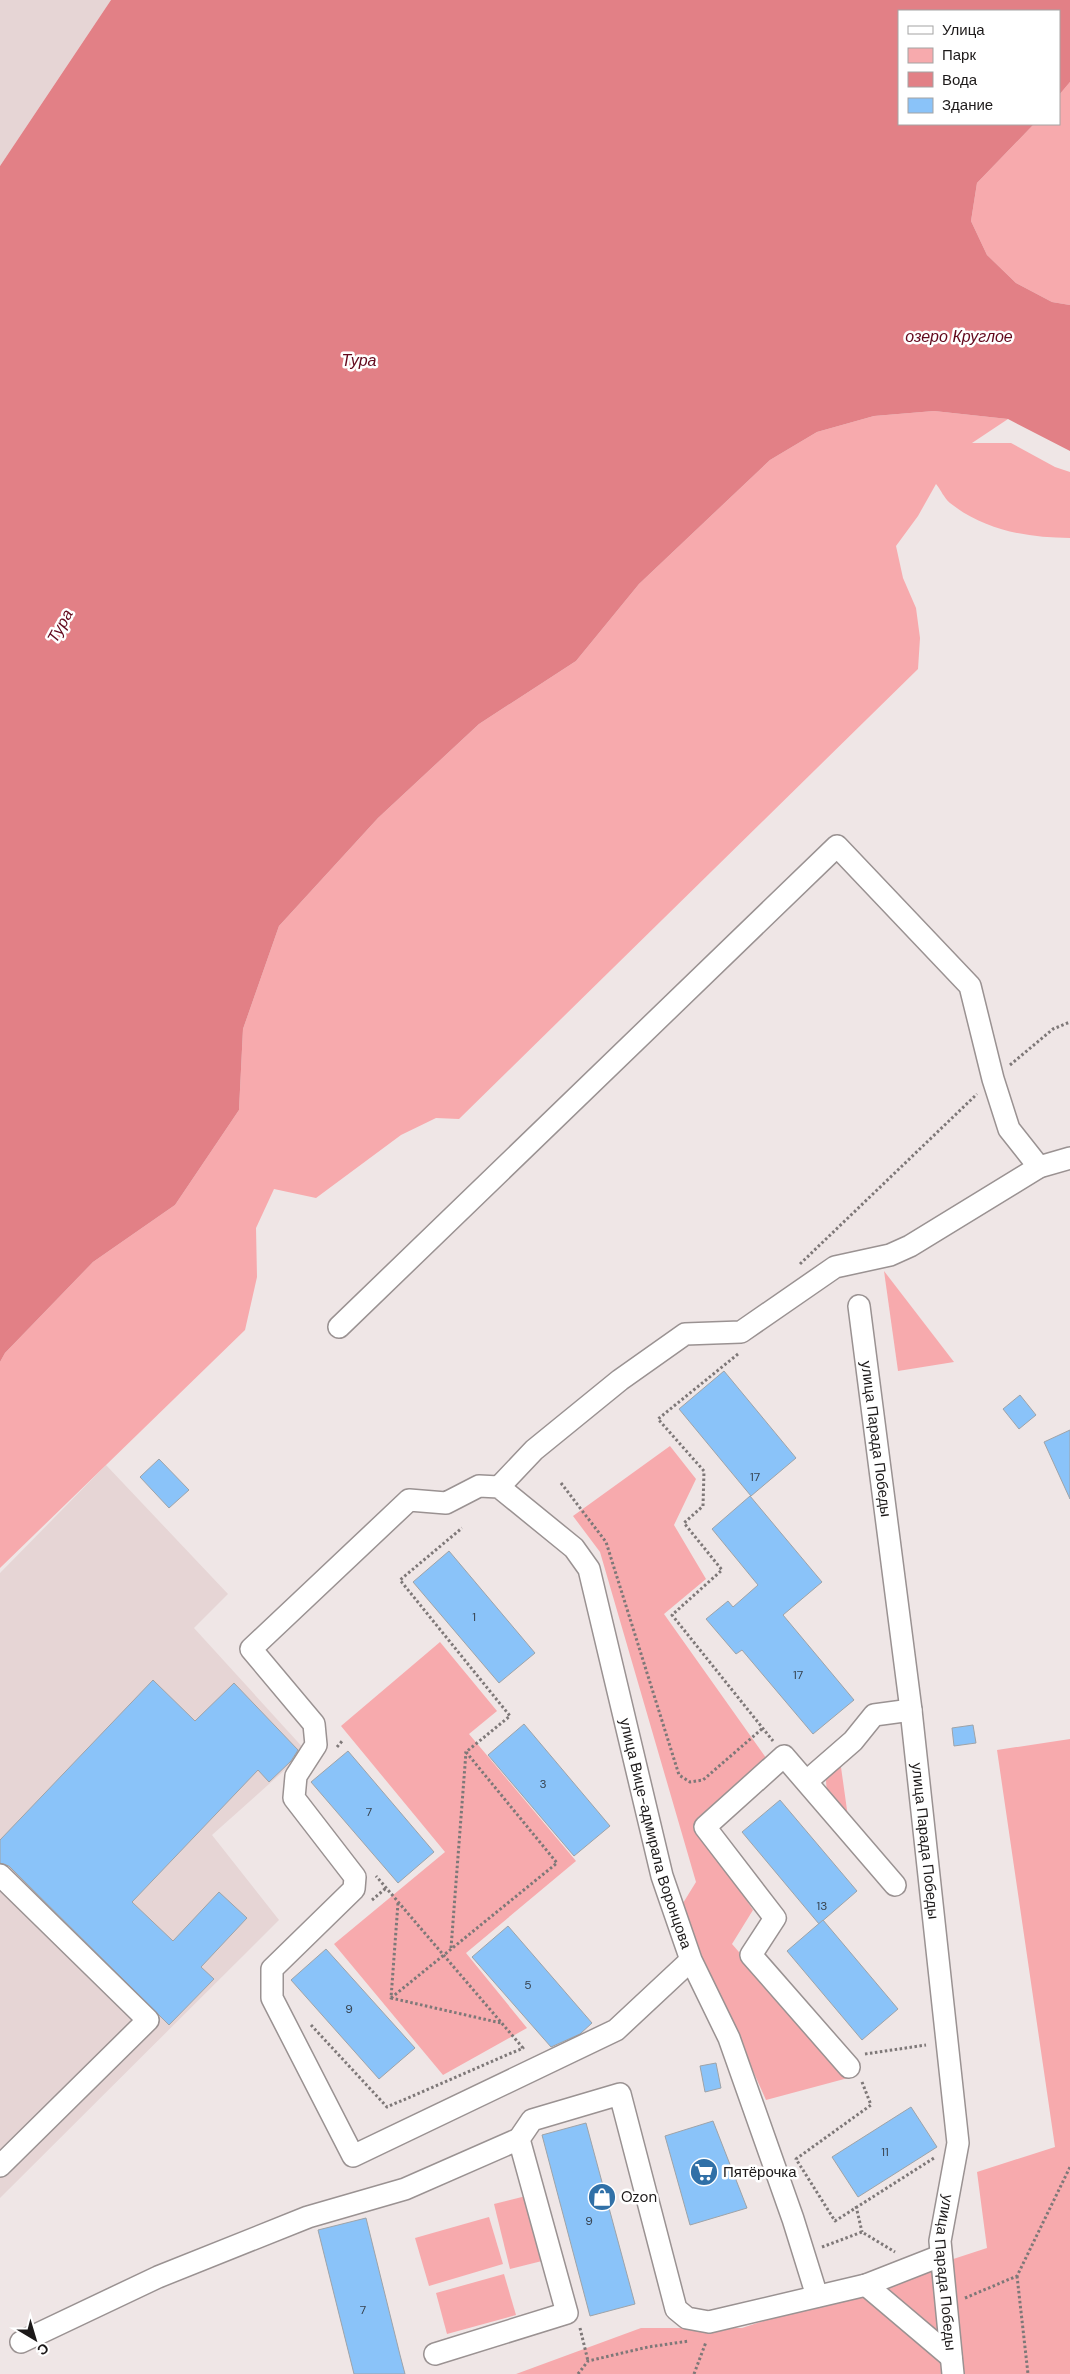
<svg xmlns="http://www.w3.org/2000/svg" width="1070" height="2374" viewBox="0 0 1070 2374" font-family="'DM Sans',sans-serif">
<rect width="100%" height="100%" fill="#efe6e6"/>
<!-- built -->
<g fill="#e6d5d5">
<path d="M0 0H111L0 166Z"/>
<path d="M106 1465 228 1594 194 1628 306 1751 212 1835 279 1920 0 2198V1573Z"/>
</g>
<!-- green -->
<g fill="#f7aaad">
<path d="M1070 82V305L1052 302 1016 283 987 255 971 221 977 183 1034 124H1059V95Z"/>
<path d="M934 411 1008 419 972 443H1011L1055 467 1070 472V538C1027 538 984 530 950 503 944 498 941 490 936 484L918 516 896 546 903 578 916 608 920 638 918 669 459 1119 436 1118 401 1135 316 1198 274 1189 256 1228 257 1277 245 1330 0 1568V1362L5 1353 93 1262 175 1205 239 1110 243 1029 279 926 378 818 479 724 576 661 639 584 770 460 817 432 874 416Z"/>
<path d="M884 1271 954 1362 898 1371Z"/>
<path d="M670 1446 696 1479 674 1525 706 1579 664 1614 769 1762 698 1826 753 1910 732 1944 848 2078 766 2100 680 1908 696 1882 600 1552 573 1516Z"/>
<path d="M440 1642 497 1711 469 1734 576 1861 466 1953 527 2028 443 2075 334 1944 445 1852 341 1726Z"/>
<path d="M1070 1739V2374H516L641 2328H742L987 2248 977 2172 1055 2147 997 1750Z"/>
<path d="M840 1760 848 1817C832 1800 823 1795 827 1770Z"/>
<path d="M526 2196 542 2261 510 2269 494 2204Z"/>
<path d="M489 2217 503 2264 429 2286 415 2238Z"/>
<path d="M504 2274 516 2315 447 2334 436 2293Z"/>
</g>
<!-- water -->
<path fill="#e28086" d="M111 0H1070V82L1059 95V11H899V124H1034L977 183 971 221 987 255 1016 283 1052 302 1070 305V451L1008 419 934 411 874 416 817 432 770 460 639 584 576 661 479 724 378 818 279 926 243 1029 239 1110 175 1205 93 1262 5 1353 0 1362V166Z"/>
<!-- building -->
<g fill="#8ac3f9" stroke="#9ea3a8">
<path d="M724 1371 796 1458 751 1496 679 1409Z"/>
<path d="M1020 1395 1036 1415 1019 1429 1003 1409Z"/>
<path d="M1070 1430V1499L1044 1442Z"/>
<path d="M159 1459 189 1490 169 1508 140 1477Z"/>
<path d="M750 1496 822 1582 783 1615 854 1700 813 1734 742 1650 736 1654 706 1619 728 1601 733 1607 758 1585 712 1529Z"/>
<path d="M449 1551 535 1653 499 1683 413 1582Z"/>
<path d="M153 1680 195 1721 234 1683 298 1750 291 1761 269 1782 258 1770 132 1902 173 1941 219 1892 247 1918 201 1967 214 1979 169 2025 9 1866 0 1863V1840Z"/>
<path d="M524 1724 610 1826 574 1856 488 1755Z"/>
<path d="M973 1725 976 1743 954 1746 952 1728Z"/>
<path d="M348 1751 434 1852 398 1883 311 1782Z"/>
<path d="M780 1800 857 1891 819 1924 742 1832Z"/>
<path d="M823 1920 898 2009 862 2040 787 1951Z"/>
<path d="M508 1926 592 2023 580 2034 551 2047 472 1957Z"/>
<path d="M326 1949 415 2048 379 2079 291 1980Z"/>
<path d="M716 2063 721 2088 705 2092 700 2066Z"/>
<path d="M911 2107 937 2147 858 2197 832 2157Z"/>
<path d="M713 2121 747 2208 690 2225 665 2136Z"/>
<path d="M586 2123 635 2304 590 2316 542 2135Z"/>
<path d="M366 2218 400 2355 405 2374H354L318 2230Z"/>
</g>
<g fill="none" stroke-linecap="round" stroke-linejoin="round">
<defs>
<g id="minor">
<path id="s1" d="M859 1306 911 1710 958 2143 940 2241 953 2374"/>
<path d="M339 1327 837 846 970 986 993 1079 1009 1129 1039 1167"/>
<path d="M499 1487 534 1450 620 1380 685 1334 741 1332 835 1267 890 1255 910 1246 1039 1167 1070 1158"/>
<path d="M807 1781 853 1741 874 1715 911 1710"/>
<path d="M0 1875 148 2020 0 2166"/>
<path id="s2" d="M691 1960 616 2030 353 2156 272 1998V1969L354 1889 355 1877 294 1798 296 1776 316 1745 314 1724 251 1649 409 1500 446 1503 479 1486 499 1487 574 1548 589 1569 662 1876 691 1960 729 2038 793 2219 817 2296"/>
<path d="M849 2067 751 1955 775 1918 705 1827 784 1756 895 1885"/>
<path d="M866 2285 951 2357"/>
<path d="M21 2342 158 2277 308 2217 405 2189 519 2139"/>
<path d="M435 2354 567 2313 519 2139 532 2120 620 2094 676 2309 687 2318 709 2322 866 2285 940 2256"/>
</g>
</defs>
<!-- minor casing -->
<use href="#minor" stroke="#9a9292" stroke-width="24"/>
<!-- path -->
<g stroke="#7e7878" stroke-width="3" stroke-dasharray="2.5 2.5" stroke-linecap="butt">
<path d="M1010 1065 1053 1029 1070 1022"/>
<path d="M800 1264 977 1094"/>
<path d="M738 1354 658 1419 704 1471 703 1506 684 1523 722 1570 672 1615 773 1741"/>
<path d="M561 1483 606 1542 679 1775 690 1782 703 1780 763 1728"/>
<path d="M337 1747 343 1740"/>
<path d="M372 1900 386 1888"/>
<path d="M398 1903 391 1998 501 2023"/>
<path d="M451 1948 466 1752"/>
<path d="M391 1998 557 1863 466 1752 510 1716 400 1580 462 1528"/>
<path d="M311 2025 387 2107 523 2048 376 1876"/>
<path d="M865 2054 926 2045"/>
<path d="M862 2082 871 2105 796 2159 835 2221 934 2158"/>
<path d="M856 2206 862 2232"/>
<path d="M822 2247 862 2232 895 2252"/>
<path d="M1017 2276 1028 2374"/>
<path d="M965 2298 1017 2276 1070 2167"/>
<path d="M580 2328 588 2361"/>
<path d="M578 2374 588 2361 648 2347 689 2341"/>
<path d="M694 2374 706 2342"/>
</g>
<!-- minor -->
<use href="#minor" stroke="#fff" stroke-width="21"/>
</g>
<!-- icons -->
<defs>
<symbol id="supermarket-disc" viewBox="-11 -11 22 22"><circle r="9.5" fill="#3070a7" stroke="#fff"/><path d="M-6-5.5h2.5l.6 2H6L4.5 2H-2.5L-4.4-4H-6ZM-1.5 3.2a1.3 1.3 0 1 0 .1 0ZM3 3.2a1.3 1.3 0 1 0 .1 0Z" fill="#fff"/></symbol>
<symbol id="shop-disc" viewBox="-11 -11 22 22"><circle r="9.5" fill="#3070a7" stroke="#fff"/><path d="M-5-2.5h2.3a2.7 3.5 0 0 1 5.4 0H5L5.5 6h-11ZM-1.5-2.5h3a1.5 2.3 0 0 0-3 0Z" fill="#fff"/></symbol>
</defs>
<g fill-rule="evenodd">
<use href="#supermarket-disc" x="688" y="2156" width="32" height="32"/>
<use href="#shop-disc" x="586" y="2181" width="32" height="32"/>
</g>
<g text-anchor="middle" dominant-baseline="central" stroke-width="5" stroke-linejoin="round" paint-order="stroke">
<!-- number labels -->
<g font-size="12" fill="#384451">
<text x="755" y="1477">17</text>
<text x="474" y="1617">1</text>
<text x="798" y="1675">17</text>
<text x="543" y="1784">3</text>
<text x="369" y="1812">7</text>
<text x="822" y="1906">13</text>
<text x="528" y="1985">5</text>
<text x="349" y="2009">9</text>
<text x="885" y="2152">11</text>
<text x="589" y="2221">9</text>
<text x="363" y="2310">7</text>
</g>
<!-- street labels -->
<g font-size="15" fill="#1c1919" stroke="#fff">
<text stroke="none"><textPath href="#s1" startOffset="134">улица Парада Победы</textPath></text>
<text stroke="none"><textPath href="#s2" startOffset="1712">улица Вице-адмирала Воронцова</textPath></text>
<text stroke="none"><textPath href="#s1" startOffset="539">улица Парада Победы</textPath></text>
<text stroke="none"><textPath href="#s1" startOffset="974">улица Парада Победы</textPath></text>
</g>
<!-- poi labels -->
<g font-size="15" fill="#1c1919" stroke="#fff" text-anchor="start">
<text x="723" y="2172">Пятёрочка</text>
<text x="621" y="2197">Ozon</text>
</g>
<!-- water labels -->
<g font-size="16" font-style="italic" fill="#63091d" stroke="#fff">
<text x="959" y="336">озеро Круглое</text>
<text x="359" y="360">Тура</text>
<text transform="translate(60 626) rotate(-61)">Тура</text>
</g>
</g>
<!-- legend -->
<rect x="898" y="10" width="162" height="115" fill="#ffffff" stroke="#a4a3a3"/>
<rect x="908" y="26" width="25" height="8" fill="#ffffff" stroke="#a4a3a3"/>
<text x="942" y="35" font-size="15" fill="#1c1919">Улица</text>
<rect x="908" y="48" width="25" height="15" fill="#f7aaad" stroke="#a4a3a3"/>
<text x="942" y="60" font-size="15" fill="#1c1919">Парк</text>
<rect x="908" y="72" width="25" height="15" fill="#e28086" stroke="#a4a3a3"/>
<text x="942" y="85" font-size="15" fill="#1c1919">Вода</text>
<rect x="908" y="98" width="25" height="15" fill="#8ac3f9" stroke="#a4a3a3"/>
<text x="942" y="110" font-size="15" fill="#1c1919">Здание</text>
<!-- north arrow -->
<g transform="translate(35 2339) rotate(142)" stroke="#ffffff" stroke-width="4" paint-order="stroke">
<path d="M0-4L9 19L0 12L-9 19Z" fill="#1c1919"/>
<text y="-8" font-size="14" font-weight="bold" text-anchor="middle" fill="#1c1919">С</text>
</g>
</svg>
